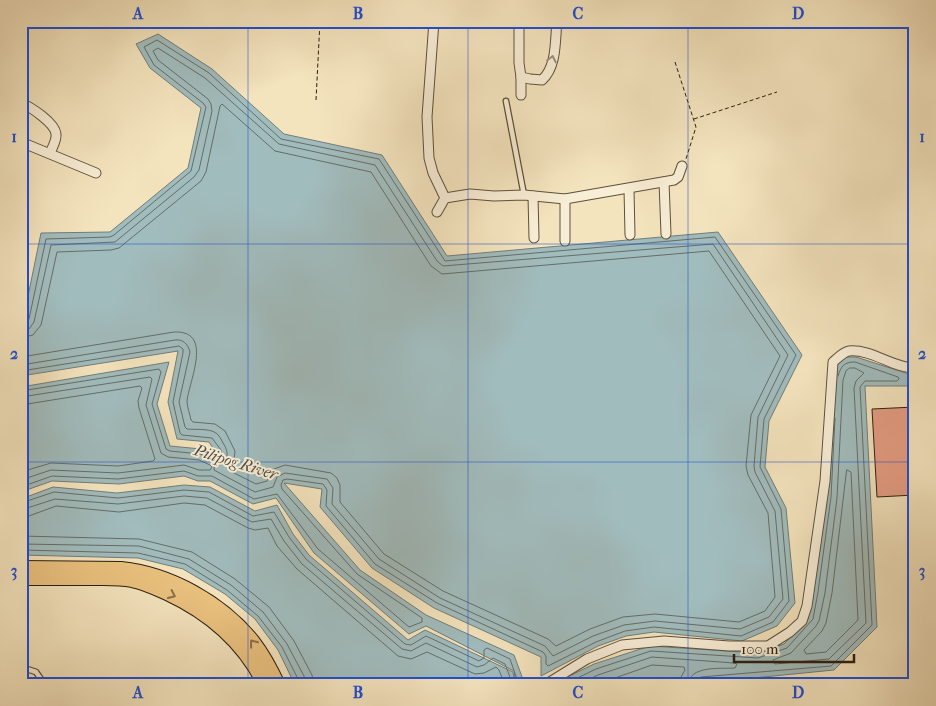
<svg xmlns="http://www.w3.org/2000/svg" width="936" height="706" viewBox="0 0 936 706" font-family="'IM FELL French Canon',serif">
<rect width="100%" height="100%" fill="#f4e4be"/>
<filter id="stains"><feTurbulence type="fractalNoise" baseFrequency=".004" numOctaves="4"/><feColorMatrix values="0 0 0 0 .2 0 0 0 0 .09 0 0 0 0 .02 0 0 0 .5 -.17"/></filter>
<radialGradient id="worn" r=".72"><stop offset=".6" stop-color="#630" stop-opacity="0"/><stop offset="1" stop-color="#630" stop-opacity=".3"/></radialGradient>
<!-- water -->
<g fill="#a1bcbd" stroke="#727d78">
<path d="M158 34 212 69 284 134 382 155 447 256 718 232 802 355 769 421 765 467 786 508 795 603 777 626 742 641 654 632 626 636 598 646 541 676V657L434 608 372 568 320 507 322 489 284 483 360 570 426 615 514 655 525 685H516L514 671 426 626 409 634 314 553 276 498 253 504 210 481H198L184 476 119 484 52 481 21 492V387L169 362 157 404 170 446 201 449 218 456 209 442 177 439 168 402 178 351 21 376V330L41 233 110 232 188 168 201 108 150 68 136 44Z"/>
<path d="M846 357H856L915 376V386H865L877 627 834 670 683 685H551L594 664 650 646 758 653 784 644 808 619 813 591 837 364Z"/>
<path d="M184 485 210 487 255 511 277 505 293 534 309 555 408 640 425 630 513 672 515 685H295L278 650 255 619 225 594 183 569 138 558 21 555V499L53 487 117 493Z"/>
</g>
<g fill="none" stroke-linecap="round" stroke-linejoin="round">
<!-- shore -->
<g stroke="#666d67" stroke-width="1">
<path d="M21 324 26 323 29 319 46 239 110 237 114 235 191 171 206 107 203 103 154 65 144 47 157 40 209 73 281 139 379 159 445 261 715 237 796 355 764 419 760 467 781 509 789 601 773 622 741 636 654 627 625 631 596 642 548 666 546 664V656L543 652 437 603 375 564 326 506 327 490 323 484 287 479 283 480 281 485 282 489 357 574 422 618V622L409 627 318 549 277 494 254 499 212 476H198L184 471 118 479 52 476 21 487"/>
<path d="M21 330 29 329 34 322 51 245 115 242 194 177 199 170 212 111 211 104 208 99 158 60 153 51 158 48 205 78 279 144 375 165 437 261 443 266 713 244 788 355 758 417 754 466 755 472 775 511 783 599 769 617 740 629 655 621 624 625 593 636 553 656 545 646 440 598 379 559 332 504 333 488 327 479 285 473 277 477 273 487 255 492 214 470V467C227 463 231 455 223 443 221 439 219 435 216 433 209 428 195 430 187 429L185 427 179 402 190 352C188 344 183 339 175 340L21 365"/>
<path d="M21 338 33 335 41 325 57 252 111 250 119 248 201 181 206 172 220 106 222 104 275 151 371 172 431 266 442 274 709 251 780 356 751 415 746 466 748 475 768 513 775 597 765 611 739 622 655 614 623 617 590 629 556 646 548 639 443 591 384 554 340 502V485L337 478 331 473 285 465 274 469 267 481 256 484 230 471V468L234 461 235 451 225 431 215 424 193 422 191 420C190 414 187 407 187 401 189 381 214 330 174 332L21 357"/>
<path d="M850 368H855L864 373 856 381 854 388 866 623 829 659 775 664 773 662V660L791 653 816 626 819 621 825 593 837 498 843 380 846 371Z"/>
<path d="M21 371 179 346 183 349V353L173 402 180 433 182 435 212 438 221 450V456L215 460 200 454 170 451 166 449 152 404 161 372 159 369 21 391"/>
<path d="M21 397 150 377 152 379 146 405 161 453 168 457 199 460 210 465 212 467 210 470H199L184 465 118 473 51 470 21 480"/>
<path d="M21 405 140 386 142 388 138 401 139 408 155 459 153 461 118 466 51 463 21 472"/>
<path d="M847 470 851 472 858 620 826 652 806 654 804 650 822 631 826 623 832 593Z"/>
<path d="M21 503 54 492 118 498 184 490 209 492 253 516 274 512 289 537 306 559 405 644 411 645 426 636 479 661 484 658V650L487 648 510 659 519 685"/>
<path d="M21 510 55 499 118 504 184 496 207 498 252 522 271 519 284 541 302 564 402 649 411 651 426 643 477 667 484 665 493 658 505 664 513 685"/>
<path d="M21 517 29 516 56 506 119 512 184 503 205 505 248 528 255 530 268 528 277 546 297 569 398 656 411 659 427 652 475 674 484 673 496 667 499 670 505 685"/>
<path d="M21 536 139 539 192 552 235 579 269 607 294 641 312 675 314 685"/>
<path d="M21 544 139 546 189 559 231 585 263 612 287 644 305 678 306 685"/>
<path d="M21 550 138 553 185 564 227 590 258 616 282 647 299 681 300 685"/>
<path d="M563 685 596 669 651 651 758 658 787 648 813 619 818 592 831 497 835 418"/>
<path d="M577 685 598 675 652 657 734 663 737 664 735 668C720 669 689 665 688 685"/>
<path d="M595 685 652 665 684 667 685 670 681 677 680 685"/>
<path d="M694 685 696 679 701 677 831 666 872 625 860 387 865 381H897L899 379 898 377 855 362C844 362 841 366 838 376"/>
</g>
</g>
<!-- building -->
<path fill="#e59c82" stroke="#2b1e11" d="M915 407V495L877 497 872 409Z"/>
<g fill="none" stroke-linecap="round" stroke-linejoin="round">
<defs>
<g id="lane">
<path d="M506 101 524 195"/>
<path d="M21 667 36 672 45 685"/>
</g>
<g id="street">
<path d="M434 21 427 117 429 158 433 173 445 198"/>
<path d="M519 21V63L521 77 530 79 542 80C557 67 555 40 557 21"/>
<path d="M521 95V77"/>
<path d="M21 103C31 107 55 123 56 134 57 140 52 148 50 153"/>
<path d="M21 142 96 173"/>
<path d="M664 182 666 234"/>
<path d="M629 189 630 235"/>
<path d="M533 196 534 238"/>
<path d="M565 199V241"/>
<path d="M437 212 445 198 470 194 494 196 524 195 565 199 674 180 678 177 682 166"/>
<path d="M545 685 587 659 622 645 664 641 729 646H768L790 632 802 621 807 606 825 481 833 362C838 358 843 352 849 351 872 349 893 368 915 368"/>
</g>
<g id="primary">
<path d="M21 568 121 569C170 574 222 603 253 642 263 655 271 670 278 685"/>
<path d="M21 578C44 578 67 578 90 578 104 578 118 577 132 580 144 582 156 588 167 593 210 613 244 642 265 685"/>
</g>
</defs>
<!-- lane casing -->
<use href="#lane" stroke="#5d503c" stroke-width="7"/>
<!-- street casing -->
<use href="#street" stroke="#5d503c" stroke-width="11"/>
<!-- primary casing -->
<use href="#primary" stroke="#2b1e11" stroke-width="16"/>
<!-- path -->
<g stroke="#2b1e11" stroke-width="1" stroke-dasharray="4 2.5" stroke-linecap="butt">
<path d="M675 62 696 127 686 159"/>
<path d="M316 100 320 21"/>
<path d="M694 119 777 92"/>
</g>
<!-- lane -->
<use href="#lane" stroke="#f8edd5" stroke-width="4.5"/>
<!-- street -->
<use href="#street" stroke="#f8edd5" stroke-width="9"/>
<!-- primary -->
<use href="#primary" stroke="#eac27f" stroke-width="14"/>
</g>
<!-- one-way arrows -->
<defs><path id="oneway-chevron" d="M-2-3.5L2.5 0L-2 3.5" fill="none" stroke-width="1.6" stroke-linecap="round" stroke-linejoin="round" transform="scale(1.25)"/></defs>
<use stroke="#9c907d" href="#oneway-chevron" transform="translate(552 59) rotate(-78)"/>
<g stroke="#8a7048">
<use href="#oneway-chevron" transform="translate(172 595) rotate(25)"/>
<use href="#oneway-chevron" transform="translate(253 643) rotate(-128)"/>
</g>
<!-- grid -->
<path fill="none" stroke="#1d4ed8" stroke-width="1" stroke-opacity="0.55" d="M248 21V685M468 21V685M688 21V685M21 244H915M21 462H915"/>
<g text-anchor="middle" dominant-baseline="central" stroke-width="4" stroke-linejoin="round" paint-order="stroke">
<!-- water labels -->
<g font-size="16" font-style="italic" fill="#4e4d45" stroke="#f8edd5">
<text transform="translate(236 462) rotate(17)">Pilipog River</text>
</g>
</g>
<!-- margin -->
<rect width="936" height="706" fill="none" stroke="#f4e4be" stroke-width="55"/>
<!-- scale -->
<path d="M734 654v8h120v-8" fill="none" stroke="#2b1e11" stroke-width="2.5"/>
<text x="741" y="654" font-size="15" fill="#2b1e11" stroke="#f8edd5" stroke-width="4" paint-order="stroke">100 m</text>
<rect x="28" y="28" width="880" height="650" fill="none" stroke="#1d4ed8" stroke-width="2"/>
<g font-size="16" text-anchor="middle" font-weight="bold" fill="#1d4ed8">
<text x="138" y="19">A</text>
<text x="358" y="19">B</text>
<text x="578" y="19">C</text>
<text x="798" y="19">D</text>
<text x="14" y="142">1</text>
<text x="922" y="142">1</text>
<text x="14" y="359">2</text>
<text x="922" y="359">2</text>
<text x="14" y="576">3</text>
<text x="922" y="576">3</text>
<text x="138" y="698">A</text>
<text x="358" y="698">B</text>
<text x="578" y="698">C</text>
<text x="798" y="698">D</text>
</g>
<rect width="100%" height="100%" filter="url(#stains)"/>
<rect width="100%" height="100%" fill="url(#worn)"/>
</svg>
